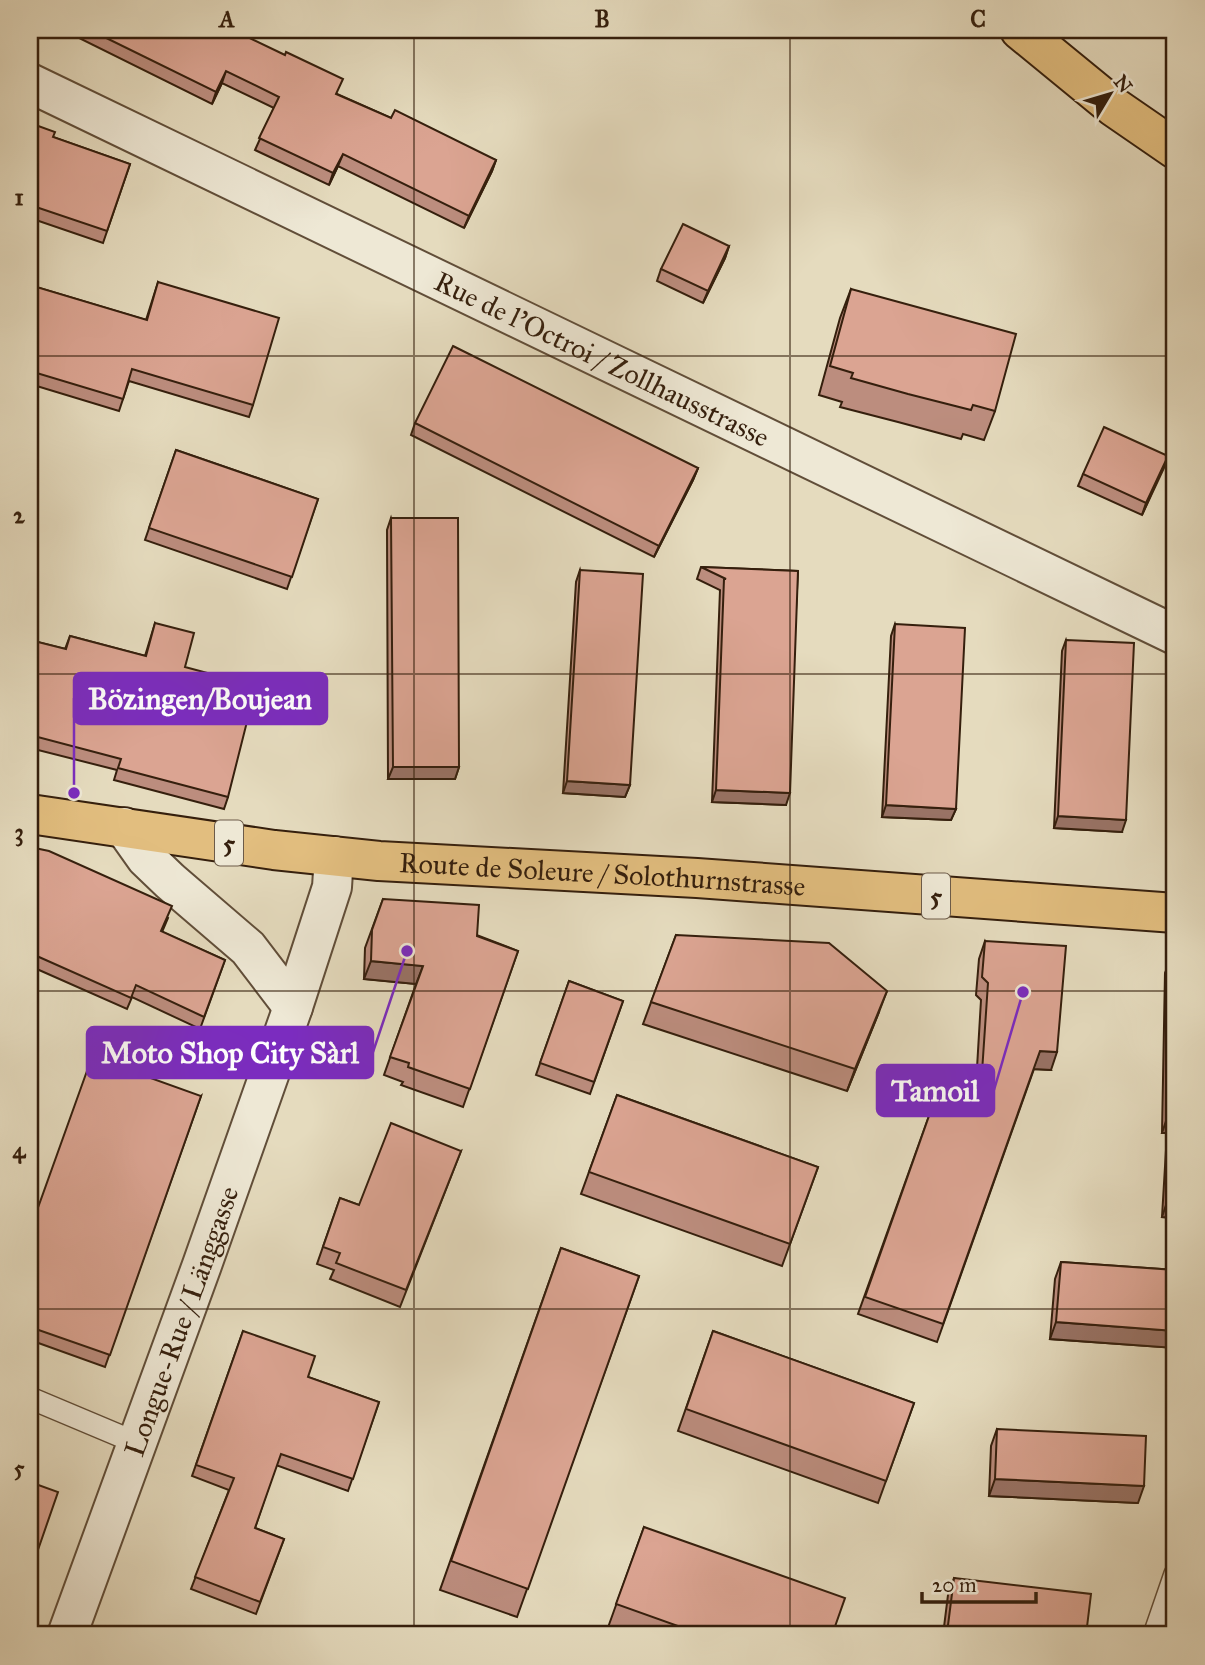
<svg xmlns="http://www.w3.org/2000/svg" width="1205" height="1665" viewBox="0 0 1205 1665" font-family="'IM FELL Great Primer',serif">
<rect width="100%" height="100%" fill="#e5dbbe"/>
<filter id="stains"><feTurbulence type="fractalNoise" baseFrequency=".00286" numOctaves="4"/><feColorMatrix values="0 0 0 0 .2 0 0 0 0 .09 0 0 0 0 .02 0 0 0 .5 -.17"/></filter>
<radialGradient id="worn" r=".72"><stop offset=".6" stop-color="#630" stop-opacity="0"/><stop offset="1" stop-color="#630" stop-opacity=".3"/></radialGradient>
<g fill="none" stroke-linecap="round" stroke-linejoin="round">
<defs>
<g id="service">
<path d="M30 1398 137 1443"/>
<path d="M1154 1635 1175 1574"/>
</g>
<g id="minor">
<path id="s1" d="M30 83 1175 635"/>
</g>
<g id="tertiary">
<path d="M124 827 146 858 170 881 248 948 293 1007"/>
<path id="s2" d="M67 1635 202 1265 293 1007 332 887 334 856"/>
</g>
<g id="primary">
<path id="s3" d="M30 814 274 850 379 861 697 878 1175 913"/>
</g>
<path id="motorway" d="M1020 30 1114 107 1175 149"/>
</defs>
<!-- service casing -->
<use href="#service" stroke="#614e39" stroke-width="24"/>
<!-- minor casing -->
<use href="#minor" stroke="#614e39" stroke-width="42"/>
<!-- tertiary casing -->
<use href="#tertiary" stroke="#614e39" stroke-width="42"/>
<!-- primary casing -->
<use href="#primary" stroke="#351f0d" stroke-width="42"/>
<!-- motorway casing -->
<use href="#motorway" stroke="#351f0d" stroke-width="42"/>
<!-- service -->
<use href="#service" stroke="#eee8d5" stroke-width="21"/>
<!-- minor -->
<use href="#minor" stroke="#eee8d5" stroke-width="38"/>
<!-- tertiary -->
<use href="#tertiary" stroke="#eee8d5" stroke-width="38"/>
<!-- primary -->
<use href="#primary" stroke="#e2be7f" stroke-width="38"/>
<!-- motorway -->
<use href="#motorway" stroke="#e2be7f" stroke-width="38"/>
</g>
<!-- wall -->
<g fill="#bc8d7e" stroke="#351f0d" stroke-width="2">
<path d="M70 30H233L337 94 391 118 496 160 492 171 464 228 338 166 329 185 255 150 274 108 222 83 212 104 75 36 76 33Z"/>
<path d="M30 123 53 137 130 164 103 243 30 218Z"/>
<path d="M729 246 725 258 703 303 657 281 661 269Z"/>
<path d="M158 282 253 405 249 417 129 381 119 411 30 384V285L146 320Z"/>
<path d="M851 289 995 411 984 440 963 434 961 439 898 422 840 407 842 402 819 395 840 318Z"/>
<path d="M415 423 698 468 693 480 654 557 411 435Z"/>
<path d="M176 450 318 499 287 589 145 540Z"/>
<path d="M1168 456 1142 515 1078 486 1083 474Z"/>
<path d="M391 518 459 767 455 779H388L387 530Z"/>
<path d="M701 567 798 571 786 805 712 802 720 590 697 579Z"/>
<path d="M580 570 630 785 625 797 563 793 576 582Z"/>
<path d="M155 623 185 667 228 797 224 809 114 780 117 770 30 748V640L65 649 70 636 145 656Z"/>
<path d="M895 624 956 809 951 820 882 817 891 636Z"/>
<path d="M1066 640 1122 832 1054 828 1062 651Z"/>
<path d="M30 847 168 918 162 932 225 960 200 1029 132 997 127 1009 30 966Z"/>
<path d="M383 899 518 951 463 1107 401 1085 403 1082 384 1075 416 984 364 979 365 948Z"/>
<path d="M676 935 879 1012 847 1091 643 1024Z"/>
<path d="M985 941 1051 1070 1034 1069 937 1342 858 1314 935 1099 975 1102 981 1000 976 995 979 959Z"/>
<path d="M1171 958H1175V1218L1162 1217 1167 1133H1162L1165 973Z"/>
<path d="M569 981 623 1001 590 1094 536 1075Z"/>
<path d="M617 1095 818 1167 782 1266 581 1194Z"/>
<path d="M201 1096 105 1367 30 1340V1230Z"/>
<path d="M461 1151 400 1307 330 1279 334 1270 317 1264 340 1198 359 1205Z"/>
<path d="M561 1248 639 1276 517 1617 440 1590Z"/>
<path d="M1061 1262 1175 1270V1348L1050 1339 1055 1279Z"/>
<path d="M243 1331 308 1377 379 1402 348 1491 276 1465 255 1528 284 1539 256 1614 191 1589 229 1490 192 1476Z"/>
<path d="M713 1331 914 1403 878 1503 678 1431Z"/>
<path d="M997 1429 1138 1503 989 1496 991 1446Z"/>
<path d="M644 1527 832 1635H612L606 1633Z"/>
<path d="M954 1578 1086 1635H943L948 1595Z"/>
</g>
<!-- shaded-wall -->
<g fill="#997366" stroke="#351f0d" stroke-width="2">
<path d="M226 71 222 83 212 104 216 92Z"/>
<path d="M343 154 338 166 329 185 333 173Z"/>
<path d="M496 160 492 171 464 228 469 216Z"/>
<path d="M729 246 725 258 703 303 708 291Z"/>
<path d="M1168 456 1164 468 1142 515 1146 503Z"/>
<path d="M698 468 693 480 654 557 659 546Z"/>
<path d="M393 767H459L455 779H388Z"/>
<path d="M567 781 630 785 625 797 563 793Z"/>
<path d="M716 790 790 793 786 805 712 802Z"/>
<path d="M886 805 956 809 951 820 882 817Z"/>
<path d="M1058 816 1126 820 1122 832 1054 828Z"/>
<path d="M371 961 423 966 416 984 364 979Z"/>
<path d="M887 991 879 1012 847 1091 855 1069Z"/>
<path d="M1040 1051 1057 1052 1051 1070 1033 1069Z"/>
<path d="M1167 1118H1173L1167 1133H1162Z"/>
<path d="M1167 1202 1175 1203V1218L1162 1217Z"/>
<path d="M1056 1322 1175 1331V1348L1050 1339Z"/>
<path d="M995 1479 1144 1486 1138 1503 989 1496Z"/>
</g>
<!-- building -->
<g fill="#dba492" stroke="#351f0d" stroke-width="2">
<path d="M90 30H233L285 55 286 52 343 79 336 94 391 118 395 110 496 160 469 216 343 154 333 173 259 138 279 97 226 71 216 92Z"/>
<path d="M30 123 55 132 53 137 130 164 107 231 30 205Z"/>
<path d="M683 224 729 246 708 291 661 269Z"/>
<path d="M158 282 279 318 253 405 132 369 123 399 30 371V285L147 320Z"/>
<path d="M851 289 1016 334 995 411 973 405 971 410 908 394 851 378 853 373 830 366Z"/>
<path d="M453 346 698 468 659 546 415 423Z"/>
<path d="M1104 427 1168 456 1146 503 1083 474Z"/>
<path d="M176 450 318 499 292 577 149 528Z"/>
<path d="M391 518H458L459 767H393Z"/>
<path d="M701 567 798 571 790 793 716 790 724 579H726Z"/>
<path d="M580 570 643 574 630 785 567 781Z"/>
<path d="M155 623 194 633 185 667 256 686 228 797 118 768 121 759 30 735V640L66 649 70 636 146 656Z"/>
<path d="M895 624 965 628 956 809 886 805Z"/>
<path d="M1066 640 1134 643 1126 820 1058 816Z"/>
<path d="M30 847 49 851 172 906 161 931 225 960 204 1017 136 985 131 998 30 953Z"/>
<path d="M383 899 479 905 477 936 518 951 470 1089 408 1067 409 1063 390 1057 423 966 371 961 372 930Z"/>
<path d="M676 935 829 943 887 991 855 1069 651 1002Z"/>
<path d="M985 941 1066 946 1057 1052 1040 1051 943 1324 865 1297 935 1099 980 1102 988 983 982 977Z"/>
<path d="M1171 958H1175V1203L1167 1202 1173 1118H1167Z"/>
<path d="M569 981 623 1001 594 1082 540 1063Z"/>
<path d="M92 1057 201 1096 110 1355 30 1327V1230Z"/>
<path d="M617 1095 818 1167 790 1244 589 1172Z"/>
<path d="M391 1123 461 1151 406 1290 336 1263 340 1253 323 1247 340 1198 359 1205Z"/>
<path d="M561 1248 639 1276 528 1589 451 1561Z"/>
<path d="M1061 1262 1175 1270V1331L1056 1322Z"/>
<path d="M243 1331 315 1356 308 1377 379 1402 353 1479 281 1454 255 1528 284 1539 260 1602 195 1577 234 1478 196 1465Z"/>
<path d="M713 1331 914 1403 886 1481 686 1409Z"/>
<path d="M997 1429 1146 1436 1144 1486 995 1479Z"/>
<path d="M30 1482 58 1492 30 1573Z"/>
<path d="M644 1527 845 1598 832 1635H703L616 1604Z"/>
<path d="M954 1578 1091 1594 1086 1635H962L947 1633Z"/>
</g>
<!-- grid -->
<path fill="none" stroke="#351f0d" stroke-width="2" stroke-opacity="0.55" d="M414 30V1635M790 30V1635M30 356H1175M30 674H1175M30 991H1175M30 1309H1175"/>
<g text-anchor="middle" dominant-baseline="central" stroke-width="7" stroke-linejoin="round" paint-order="stroke">
<!-- shield labels -->
<g fill="#eee8d5" stroke="#6c5b49" stroke-width="2">
<rect x="215" y="820.5" width="28" height="45" rx="5"/>
<rect x="922" y="873.5" width="28" height="45" rx="5"/>
</g>
<g font-size="26" font-weight="bold" fill="#351f0d">
<text x="229" y="843">5</text>
<text x="936" y="896">5</text>
</g>
<!-- street labels -->
<g font-size="28" fill="#351f0d" stroke="#eee8d5">
<text stroke="none"><textPath href="#s1" startOffset="635">Rue de l'Octroi / Zollhausstrasse</textPath></text>
<text stroke="none"><textPath href="#s3" startOffset="576">Route de Soleure / Solothurnstrasse</textPath></text>
<text stroke="none"><textPath href="#s2" startOffset="334">Longue-Rue / Länggasse</textPath></text>
</g>
</g>
<!-- callouts -->
<path fill="none" stroke="#7b2cbf" stroke-width="2.5" d="M74 793L74 698M407 951L373 1052M1023 992L994 1090"/>
<g fill="#7b2cbf" stroke="#eee8d5" stroke-width="2.5">
<circle cx="74" cy="793" r="7"/>
<circle cx="407" cy="951" r="7"/>
<circle cx="1023" cy="992" r="7"/>
</g>
<g fill="#7b2cbf" stroke="#7b2cbf" stroke-width="2.5">
<rect x="74" y="673" width="253" height="51" rx="7"/>
<rect x="87" y="1027" width="286" height="51" rx="7"/>
<rect x="877" y="1065" width="117" height="51" rx="7"/>
</g>
<g font-size="30" text-anchor="middle" font-weight="bold" fill="#fff">
<text x="200" y="709">Bözingen/Boujean</text>
<text x="230" y="1063">Moto Shop City Sàrl</text>
<text x="935" y="1101">Tamoil</text>
</g>
<!-- margin -->
<rect width="1205" height="1665" fill="none" stroke="#e5dbbe" stroke-width="77"/>
<!-- north arrow -->
<g transform="translate(1110 94) rotate(52)" stroke="#eee8d5" stroke-width="5" paint-order="stroke">
<path d="M0-5L12 26L0 18L-12 26Z" fill="#351f0d"/>
<text y="-10" font-size="19" font-weight="bold" text-anchor="middle" fill="#351f0d">N</text>
</g>
<!-- scale -->
<path d="M922 1592v10h114v-10" fill="none" stroke="#351f0d" stroke-width="3.5"/>
<text x="932" y="1592" font-size="21" fill="#351f0d" stroke="#eee8d5" stroke-width="5" paint-order="stroke">20 m</text>
<rect x="38" y="38" width="1128" height="1588" fill="none" stroke="#351f0d" stroke-width="2.5"/>
<g font-size="23" text-anchor="middle" font-weight="bold" fill="#351f0d">
<text x="227" y="27">A</text>
<text x="602" y="27">B</text>
<text x="978" y="27">C</text>
<text x="19" y="205">1</text>
<text x="19" y="523">2</text>
<text x="19" y="840">3</text>
<text x="19" y="1158">4</text>
<text x="19" y="1476">5</text>
</g>
<rect width="100%" height="100%" filter="url(#stains)"/>
<rect width="100%" height="100%" fill="url(#worn)"/>
</svg>
